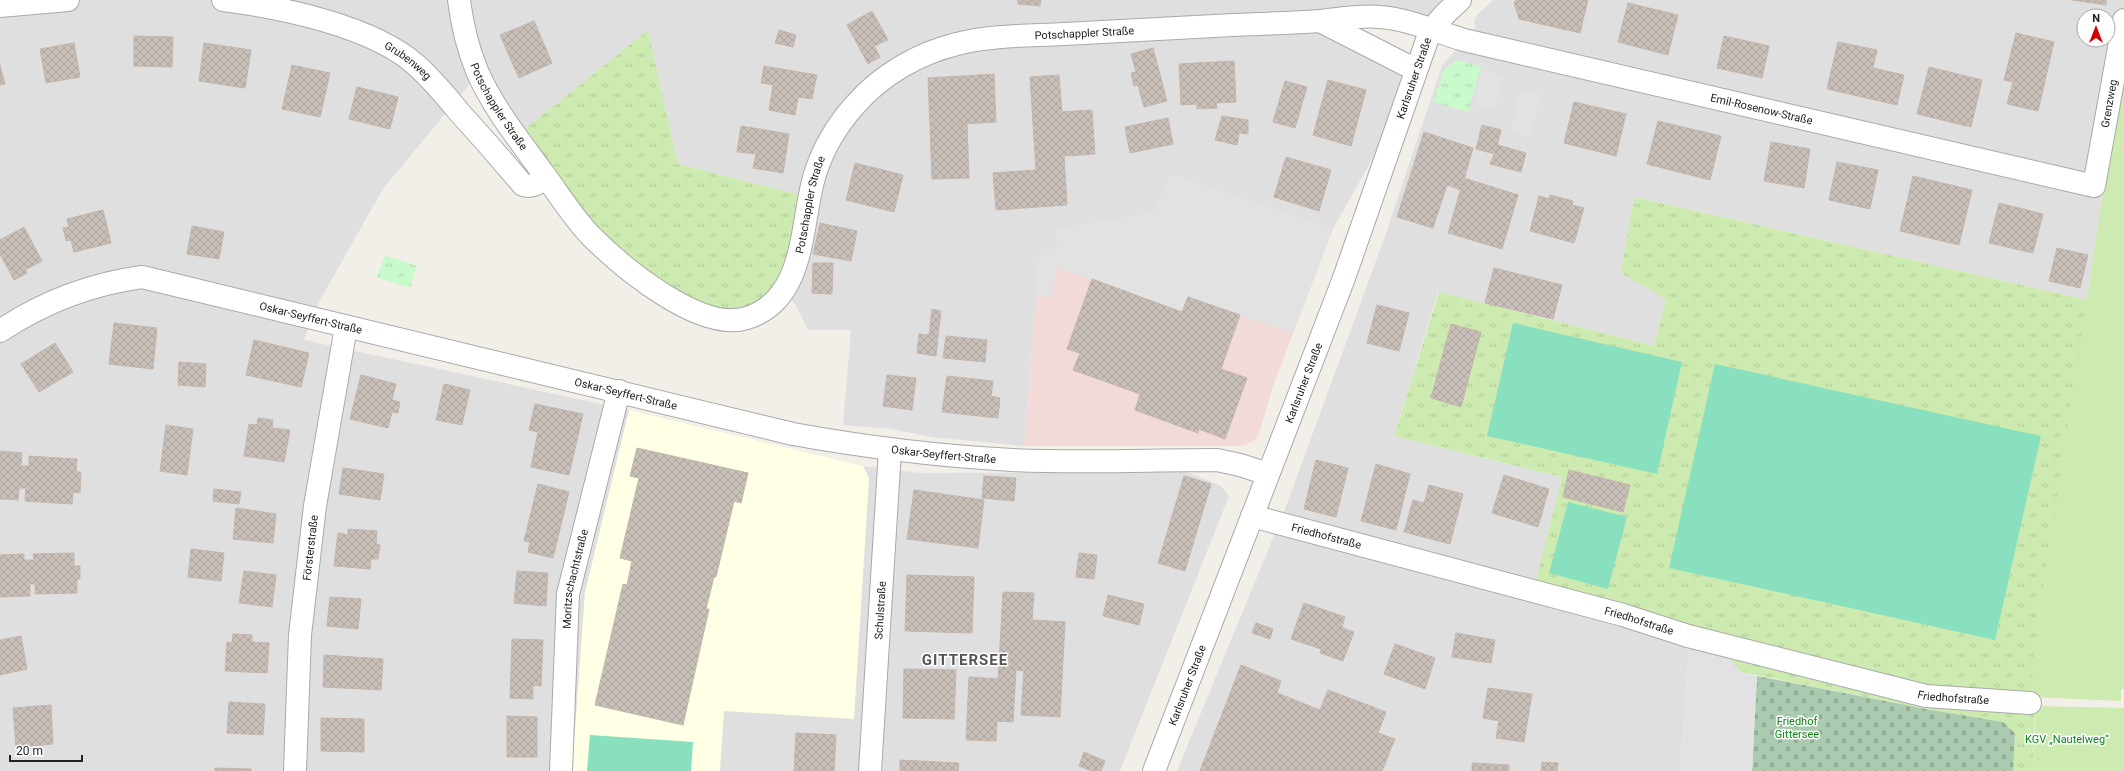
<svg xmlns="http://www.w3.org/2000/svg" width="2124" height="771" viewBox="0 0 2124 771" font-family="Roboto,sans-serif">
<defs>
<pattern id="grass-tufts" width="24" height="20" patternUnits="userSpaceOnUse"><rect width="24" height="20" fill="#cdebb0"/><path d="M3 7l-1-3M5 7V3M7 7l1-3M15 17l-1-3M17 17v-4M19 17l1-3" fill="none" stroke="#b0c997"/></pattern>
<pattern id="cemetery-stones" width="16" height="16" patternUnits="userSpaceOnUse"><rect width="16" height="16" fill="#aacbaf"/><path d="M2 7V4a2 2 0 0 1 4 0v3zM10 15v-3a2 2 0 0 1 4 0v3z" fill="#92ae96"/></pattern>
<pattern id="park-tufts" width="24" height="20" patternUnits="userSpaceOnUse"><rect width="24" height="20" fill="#c8facc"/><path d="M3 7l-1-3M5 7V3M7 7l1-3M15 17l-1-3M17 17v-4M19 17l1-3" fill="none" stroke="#acd6af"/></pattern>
<pattern id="building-cross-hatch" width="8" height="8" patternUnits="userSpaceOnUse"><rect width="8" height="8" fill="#c7bfb8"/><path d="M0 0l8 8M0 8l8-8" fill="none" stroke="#aba49e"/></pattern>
</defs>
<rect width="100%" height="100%" fill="#f2efe9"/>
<!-- residential -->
<g fill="#e0dfdf" fill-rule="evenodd">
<path d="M0 0H1460L1440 20 1320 21 1416 70 1406 99 1333 229 1172 175 1154 213 1056 229 1058 251 1040 250 1024 446 932 437 891 429 843 425 851 330H808L796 305 783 291 809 197 678 164 648 30 516 136 478 74 383 189 320 300 304 340 629 410 862 466 920 473 1187 472 1221 486 1229 496 1120 771H0Z"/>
<path d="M1493 0H2124V70L2088 300 1635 197 1666 299 1654 346 1438 292 1394 436 1562 477 1533 592 1688 636 1689 648 1680 771H1177L1287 504 1385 236 1442 66 1476 26 1474 21 1477 15ZM2084 16H2108V40H2084Z"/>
</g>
<!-- commercial -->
<path fill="#f2dad9" d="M1171 174 1333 229 1273 386 1258 437 1246 445 1237 446H1024L1040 249 1058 250 1056 229 1154 213Z"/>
<!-- education -->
<path fill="#ffffe5" d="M629 410 863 466 869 478 854 719 724 711 720 771H572L585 592Z"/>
<!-- grass -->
<g fill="url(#grass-tufts)">
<path d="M648 30 678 164 809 197 783 291 731 321 643 280 516 136Z"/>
<path d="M1634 197 2088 300 2038 626 2033 771H2013L2015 733 2003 722 1926 709 1741 672 1731 660 1689 648 1687 636 1533 592 1562 477 1394 436 1439 292 1654 346 1666 299 1621 273Z"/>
</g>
<!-- cemetery -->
<path fill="url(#cemetery-stones)" d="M1757 676 1926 709 2003 722 2015 733 2013 771H1752Z"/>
<!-- park -->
<g fill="url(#park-tufts)">
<path d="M1456 60 1481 66 1468 112 1433 102 1444 70Z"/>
<path d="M385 255 417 266 410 288 377 277Z"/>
</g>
<!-- garden -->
<g fill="#cdebb0">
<path d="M2124 70V689H2121V701L2030 697 2038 626 2100 212Z"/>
<path d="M2036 706 2124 708V771H2033Z"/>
</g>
<!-- pitch -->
<g fill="#88e0be">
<path d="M1513 323 1682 362 1657 474 1487 436Z"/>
<path d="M1715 364 2041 436 1995 640 1669 568Z"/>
<path d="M1568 502 1627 517 1608 589 1549 573Z"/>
<path d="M590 735 693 742 691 771H587Z"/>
</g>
<!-- parking -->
<g fill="#e2e2e2">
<path d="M1482 70 1504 76 1495 110 1473 105Z"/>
<path d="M1521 89 1541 94 1530 137 1510 132Z"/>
<path d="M1171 174 1333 229 1293 333 1188 297 1182 312 1056 267 1052 297 1036 295 1040 249 1058 250 1056 229 1154 213Z"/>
<path d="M1689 648 1731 660 1741 672 1757 676 1752 771H1680Z"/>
</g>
<!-- building -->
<g fill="url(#building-cross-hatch)" stroke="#c4b6ab">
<path d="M1018 0H1041L1040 6 1018 4Z"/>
<path d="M1517 0H1588L1580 33 1519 19 1514 2Z"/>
<path d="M2072 0H2106V5Z"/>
<path d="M1628 3 1678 15 1668 55 1618 42Z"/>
<path d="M872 11 888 40 874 46 880 57 868 64 847 25Z"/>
<path d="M534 21 544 44 510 58 500 35Z"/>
<path d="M779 30 796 35 793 47 775 43Z"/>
<path d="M2016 33 2054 42 2038 111 2007 104 2013 82 2004 80Z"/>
<path d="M134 36 173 37 172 67 134 66Z"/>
<path d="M1724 36 1769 46 1762 78 1717 68Z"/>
<path d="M1838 42 1877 50 1873 68 1904 75 1897 105 1827 89Z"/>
<path d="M74 43 80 77 46 83 40 49Z"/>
<path d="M204 43 251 50 245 88 199 81Z"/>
<path d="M544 44 552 63 519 78 510 58Z"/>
<path d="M1153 48 1167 101 1144 107 1138 85 1134 86 1131 73 1136 72 1131 54Z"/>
<path d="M1234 61 1236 102 1216 103 1217 108 1197 109V104L1181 105 1179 64Z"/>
<path d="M0 65 5 84 0 85Z"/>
<path d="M292 65 330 73 320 117 282 109Z"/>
<path d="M764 66 817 75 812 99 798 97 795 115 769 110 773 85 761 83Z"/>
<path d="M1929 67 1982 80 1971 127 1917 114Z"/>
<path d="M994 74 996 122 930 126 928 78Z"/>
<path d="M1059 75 1062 112 1092 110 1095 154 1064 156 1067 205 996 210 993 173 1036 170 1030 77Z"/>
<path d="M1328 80 1366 90 1351 146 1313 135Z"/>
<path d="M1285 81 1307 87 1295 128 1273 122Z"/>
<path d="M357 87 398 97 390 129 349 119Z"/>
<path d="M1574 102 1626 114 1616 156 1564 143Z"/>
<path d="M1222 116 1248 120V134L1239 133 1237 145 1215 140Z"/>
<path d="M1168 118 1173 144 1130 153 1125 127Z"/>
<path d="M1658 121 1721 136 1710 180 1647 164Z"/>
<path d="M967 124 969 178 932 179 930 126Z"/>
<path d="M1482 125 1501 130 1495 154 1476 149Z"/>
<path d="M741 126 789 134 783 173 753 168 756 154 737 152Z"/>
<path d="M1424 132 1473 148 1461 190 1447 185 1433 228 1397 217Z"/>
<path d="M1771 142 1810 149 1804 188 1764 181Z"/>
<path d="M1498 145 1526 153 1521 172 1490 164Z"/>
<path d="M1286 157 1331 170 1319 211 1274 197Z"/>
<path d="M1837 162 1878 170 1870 209 1829 200Z"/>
<path d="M855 163 903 175 894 212 846 200Z"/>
<path d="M1913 176 1972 190 1959 245 1900 231Z"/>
<path d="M1464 178 1518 195 1502 249 1448 233Z"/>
<path d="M1550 195 1573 201 1572 205 1584 208 1574 243 1530 231 1539 196 1549 199Z"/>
<path d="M1999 203 2043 214 2033 253 1989 243Z"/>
<path d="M103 210 111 243 74 252 71 240 66 241 63 228 69 227 67 219Z"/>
<path d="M820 223 857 231 851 261 813 254Z"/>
<path d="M192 226 224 232 219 259 187 254Z"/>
<path d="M24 227 42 261 25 270 27 273 14 280 0 254V240Z"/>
<path d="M2057 248 2088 255 2080 288 2049 281Z"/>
<path d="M813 263H833L832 294 812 293Z"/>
<path d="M1494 268 1562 285 1553 319 1485 303Z"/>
<path d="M1092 279 1182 312 1188 297 1240 315 1221 369 1247 378 1225 439 1199 429 1198 433 1135 410 1140 394 1073 370 1080 353 1067 349Z"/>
<path d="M1377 305 1409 313 1399 351 1367 343Z"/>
<path d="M932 309 941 311 938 336 929 335Z"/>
<path d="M114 323 157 328 153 369 109 364Z"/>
<path d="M1451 324 1481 332 1461 407 1431 398Z"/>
<path d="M919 334 938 336 936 356 917 353Z"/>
<path d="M946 336 987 340 985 362 943 358Z"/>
<path d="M254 340 309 353 301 387 246 375Z"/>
<path d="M55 343 73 372 39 392 21 364Z"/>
<path d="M179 362 206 364 205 387 178 385Z"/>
<path d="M361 375 396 384 392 400 400 402 398 413 392 412 388 428 350 419Z"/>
<path d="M887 375 916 378 912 410 883 406Z"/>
<path d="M947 376 993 381 991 396 1000 398 998 418 942 412Z"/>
<path d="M444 384 470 390 462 425 436 420Z"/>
<path d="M535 404 583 414 569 475 531 467 538 432 529 430Z"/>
<path d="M258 418 273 420 272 428 290 430 284 462 244 456 249 424 257 425Z"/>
<path d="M166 425 193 429 187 475 160 471Z"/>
<path d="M637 448 748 473 741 503 734 501 716 577H714L706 609H709L683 725 595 705 623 584 627 585 632 561 620 558 639 478 630 476Z"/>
<path d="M0 451 22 453 21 466H29V456L77 459 76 472H81L80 493 73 492 72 504 25 501 26 488H19L18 500 0 499Z"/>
<path d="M1316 460 1348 468 1336 517 1304 509Z"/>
<path d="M1376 464 1410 474 1396 530 1361 521Z"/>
<path d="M343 468 384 474 380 500 339 494Z"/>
<path d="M1569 470 1630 485 1623 512 1563 497Z"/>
<path d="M1504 475 1549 489 1538 527 1492 513Z"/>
<path d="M984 476 1016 478 1014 501 982 498Z"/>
<path d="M1184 476 1211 484 1185 571 1158 563Z"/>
<path d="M538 484 569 492 553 558 528 552 530 542 524 541Z"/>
<path d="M1429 485 1463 494 1450 544 1404 532 1413 500 1424 503Z"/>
<path d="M214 489 241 492 239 504 213 501Z"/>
<path d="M914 490 984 500 978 548 907 539Z"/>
<path d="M236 508 276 514 273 543 233 539Z"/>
<path d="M348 529 377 531 376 544 380 545 378 559H371L370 569 334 566 338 533 348 535Z"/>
<path d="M191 549 224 553 221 581 188 577Z"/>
<path d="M74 553V566H80V579H77V593L35 594V584H30V596L0 597V555L24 554V560H34L33 554Z"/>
<path d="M1079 553 1097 555 1094 579 1076 577Z"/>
<path d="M244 571 276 575 272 607 239 603Z"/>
<path d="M517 571 548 573 546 606 514 603Z"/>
<path d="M907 575 974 577 972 633 905 631Z"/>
<path d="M1003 592 1034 593 1032 620 1065 622 1060 717 1021 715 1024 671 1016 670 1013 722 997 721 996 741 966 740 969 677 998 679Z"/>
<path d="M1108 595 1144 604 1139 625 1103 616Z"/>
<path d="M330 597 361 599 358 629 327 626Z"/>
<path d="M1304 603 1345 617 1342 627 1330 623 1321 649 1291 639Z"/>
<path d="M1256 623 1273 629 1270 639 1252 633Z"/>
<path d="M1330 623 1354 632 1343 661 1320 653Z"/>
<path d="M1456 633 1495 640 1491 663 1452 657Z"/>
<path d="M233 634 252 635V642L269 643 267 673 225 671 227 642 232 643Z"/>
<path d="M21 636 27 669 0 675V640Z"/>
<path d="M512 639 543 640 541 686 533 685V699L510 698Z"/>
<path d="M1395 644 1435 658 1425 689 1384 674Z"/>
<path d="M324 655 383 659 381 690 323 687Z"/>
<path d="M1241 665 1281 681 1277 693 1320 710 1328 690 1386 712 1378 733 1395 739 1382 771H1200Z"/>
<path d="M904 669 956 670 954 719 903 718Z"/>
<path d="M1488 688 1532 694 1524 742 1496 738 1499 721 1483 718Z"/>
<path d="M229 702 265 704 263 735 227 733Z"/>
<path d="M51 705 53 744 16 747 13 708Z"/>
<path d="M507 716 537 717V757H507Z"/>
<path d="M321 718 364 719V752L321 751Z"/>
<path d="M796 733 836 735 834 771H794Z"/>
<path d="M1084 752 1105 761 1101 771H1092L1079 766Z"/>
<path d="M900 760 959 763 958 771H900Z"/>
<path d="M1542 762 1558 763 1557 771H1541Z"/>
<path d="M1472 763 1509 765V771H1472Z"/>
<path d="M215 768 251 769V771H215Z"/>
</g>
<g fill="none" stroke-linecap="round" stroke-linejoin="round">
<defs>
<g id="minor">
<path id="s1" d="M223 0C279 7 373 26 416 65 432 79 446 96 459 112 481 136 502 160 523 185 533 188 538 183 546 177"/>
<path id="s2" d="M459 0C462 24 468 49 477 71 493 108 520 141 543 173 559 194 573 218 592 237 623 268 701 333 747 318 807 299 800 223 815 174 823 149 837 125 855 105 881 75 919 53 957 44 992 35 1029 36 1065 34 1121 31 1177 28 1233 25 1262 24 1291 23 1320 21 1340 19 1360 15 1380 17 1408 19 1437 32 1464 40L2094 186 2124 20"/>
<path d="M0 6 68 0"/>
<path d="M1320 21 1416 70"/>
<path id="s3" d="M0 331C42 303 91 284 142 277L793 434C865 447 938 456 1012 460 1080 463 1149 460 1217 460L1240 465 1268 474"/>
<path id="s4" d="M1252 516 1623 615 1688 636 1926 696 2030 703"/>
<path id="s5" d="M295 771 300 635 315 506 346 327"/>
<path id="s6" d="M561 771 568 594 619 391"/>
<path id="s7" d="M870 771 890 450"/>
<path id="s8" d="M1154 771 1344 278 1427 40C1434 23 1447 12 1460 0"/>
</g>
</defs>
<!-- minor casing -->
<use href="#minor" stroke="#a9a9a9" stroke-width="24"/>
<!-- minor -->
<use href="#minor" stroke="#fff" stroke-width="22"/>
</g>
<g text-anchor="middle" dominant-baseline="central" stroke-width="3" stroke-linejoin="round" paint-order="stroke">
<!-- street labels -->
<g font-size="11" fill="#222" stroke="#fff">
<text stroke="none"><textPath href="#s2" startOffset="954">Potschappler Straße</textPath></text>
<text stroke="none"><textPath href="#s1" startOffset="197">Grubenweg</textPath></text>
<text stroke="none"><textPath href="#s8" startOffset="740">Karlsruher Straße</textPath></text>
<text stroke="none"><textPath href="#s2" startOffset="2068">Grenzweg</textPath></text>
<text stroke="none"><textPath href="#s2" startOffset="115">Potschappler Straße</textPath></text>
<text stroke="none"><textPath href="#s2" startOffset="1643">Emil-Rosenow-Straße</textPath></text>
<text stroke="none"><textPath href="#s2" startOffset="594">Potschappler Straße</textPath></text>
<text stroke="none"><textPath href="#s3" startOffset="327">Oskar-Seyffert-Straße</textPath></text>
<text stroke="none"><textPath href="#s8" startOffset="416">Karlsruher Straße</textPath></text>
<text stroke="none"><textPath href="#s3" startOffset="651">Oskar-Seyffert-Straße</textPath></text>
<text stroke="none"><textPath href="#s3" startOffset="975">Oskar-Seyffert-Straße</textPath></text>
<text stroke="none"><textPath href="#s4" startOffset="77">Friedhofstraße</textPath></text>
<text stroke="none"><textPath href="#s5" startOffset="224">Försterstraße</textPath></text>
<text stroke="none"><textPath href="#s6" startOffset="193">Moritzschachtstraße</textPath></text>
<text stroke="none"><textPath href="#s7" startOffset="161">Schulstraße</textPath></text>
<text stroke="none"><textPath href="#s4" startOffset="401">Friedhofstraße</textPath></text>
<text stroke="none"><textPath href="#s8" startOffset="92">Karlsruher Straße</textPath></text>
<text stroke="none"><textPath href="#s4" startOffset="725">Friedhofstraße</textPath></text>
</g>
<!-- park labels -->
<g font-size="11" fill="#0c8416" stroke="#fff">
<text x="1797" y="721">Friedhof<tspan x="1797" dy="13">Gittersee</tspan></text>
<text x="2067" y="739">KGV „Nautelweg“</text>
</g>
<!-- district labels -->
<g font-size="15" font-weight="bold" letter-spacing="1" fill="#555" stroke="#fff">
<text x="965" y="660">GITTERSEE</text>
</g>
</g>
<!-- north arrow -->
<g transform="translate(2096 28)"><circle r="19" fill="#ffffff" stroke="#a7a7a7"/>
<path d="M0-3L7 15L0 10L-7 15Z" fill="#d40000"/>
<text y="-6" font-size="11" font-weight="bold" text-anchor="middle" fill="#222222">N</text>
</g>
<!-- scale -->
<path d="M10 755v6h72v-6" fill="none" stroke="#222222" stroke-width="2"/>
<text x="16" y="755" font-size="12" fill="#222222" stroke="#ffffff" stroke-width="3" paint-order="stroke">20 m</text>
</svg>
